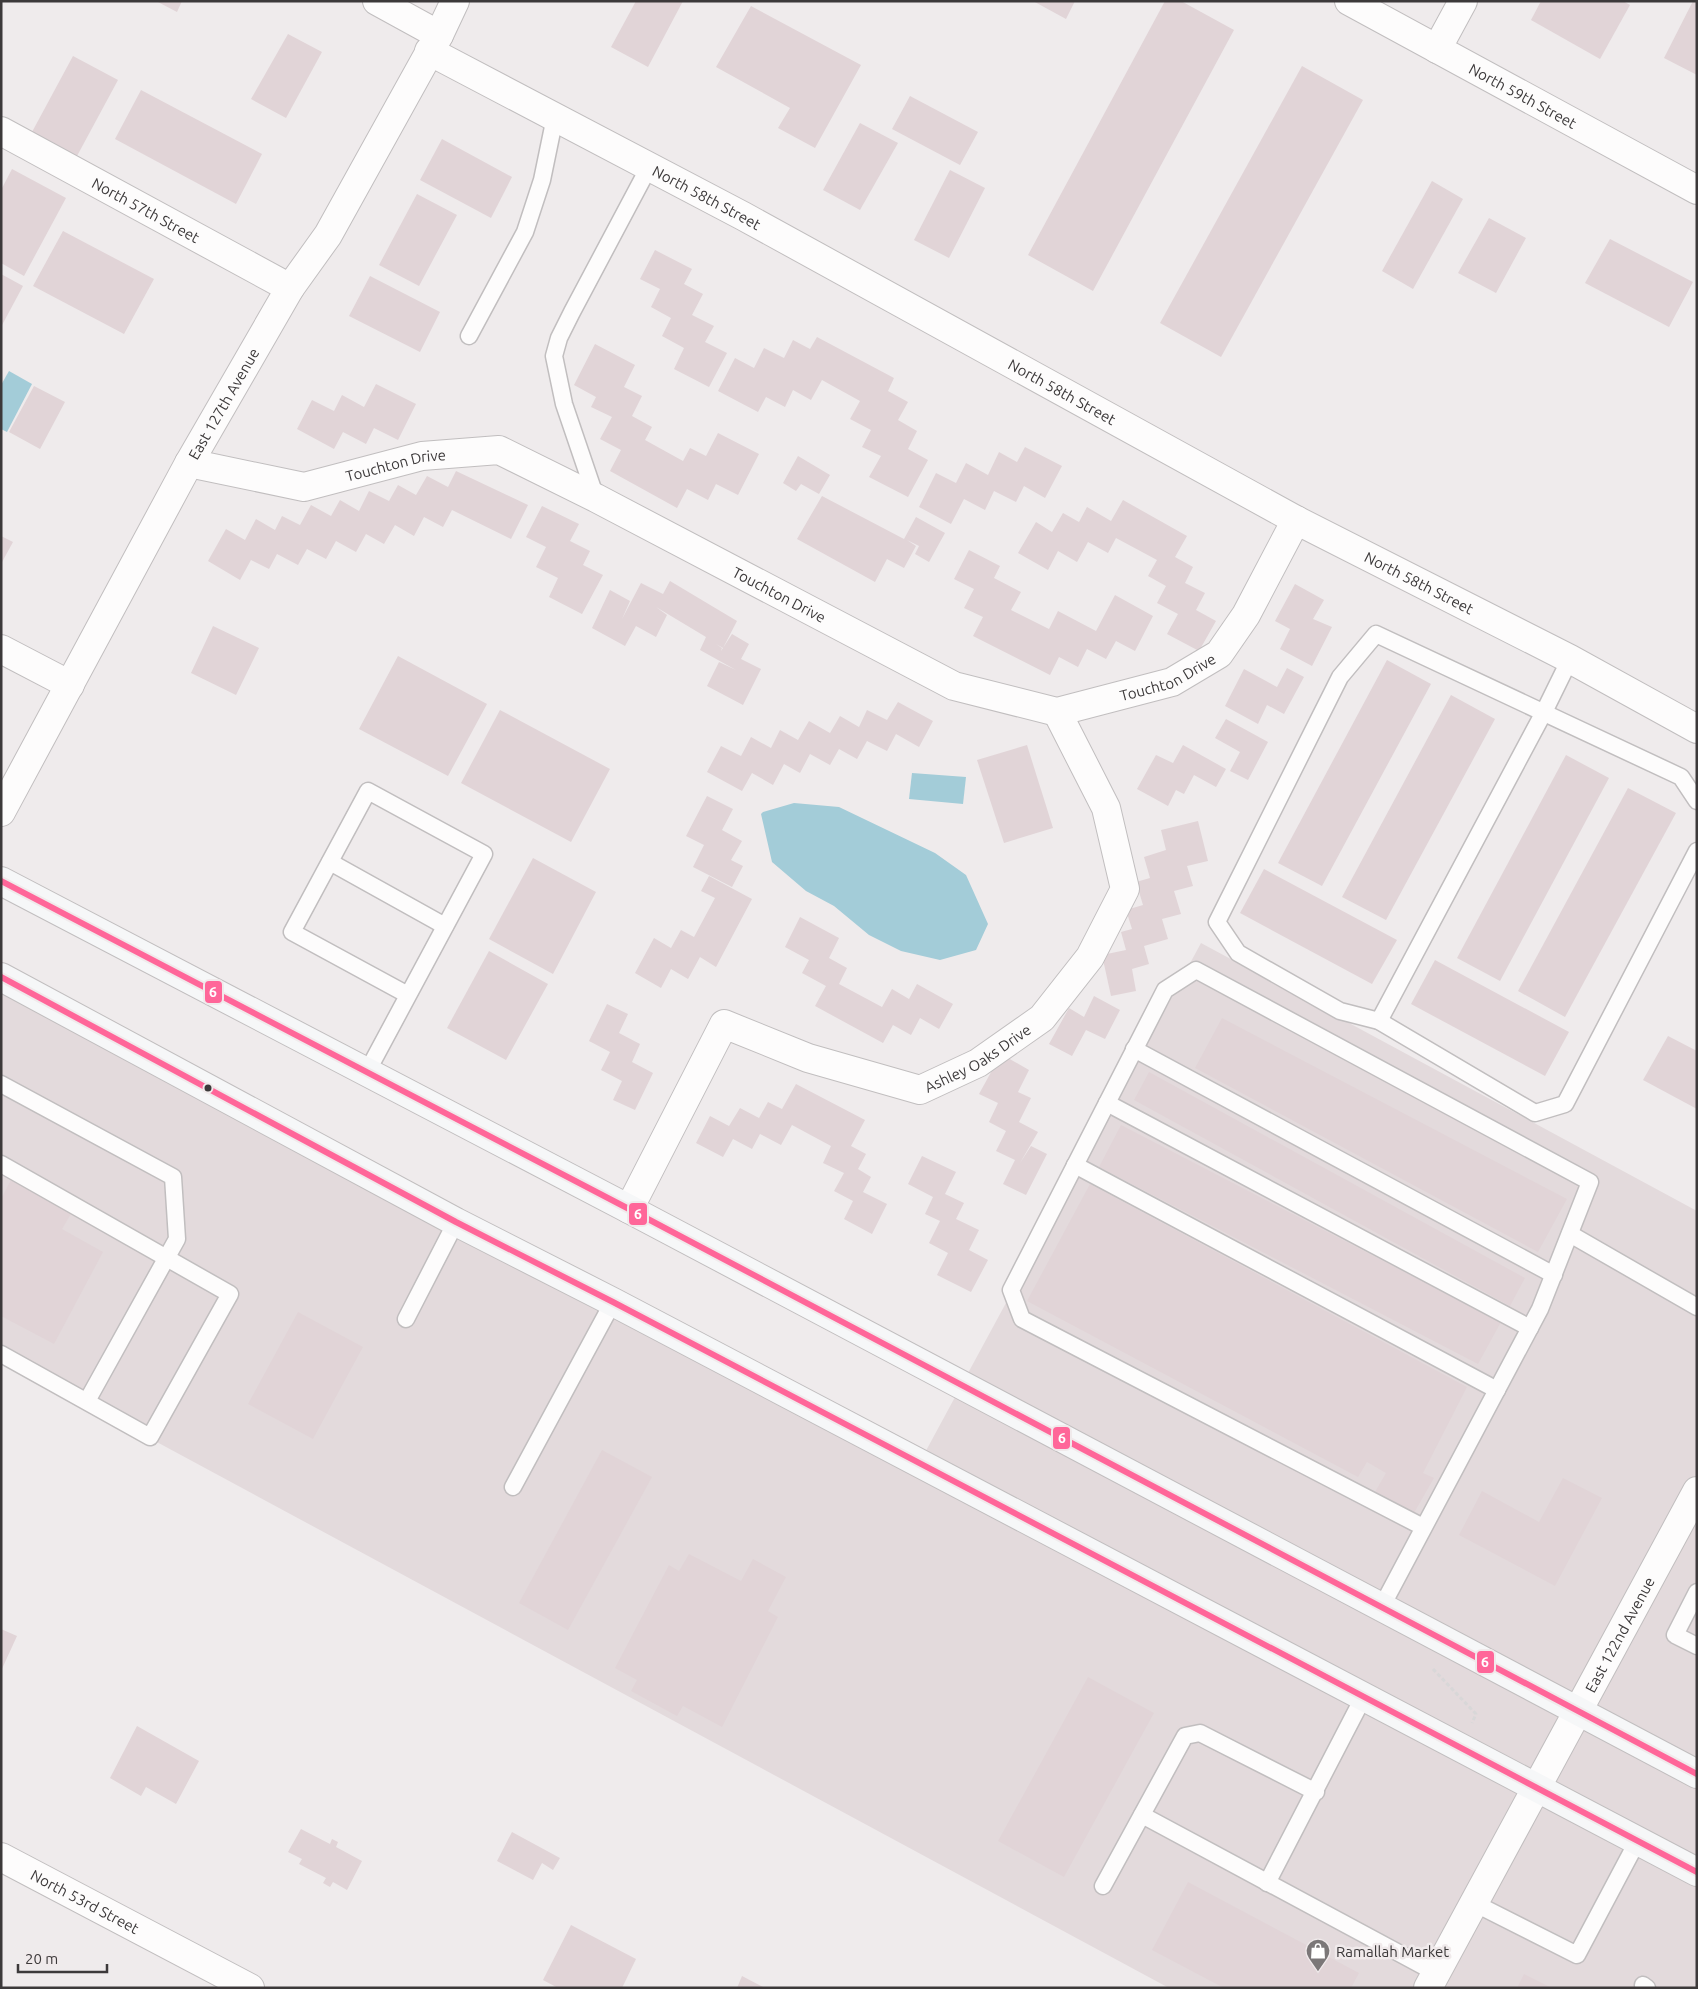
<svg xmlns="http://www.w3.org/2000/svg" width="1698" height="1989" viewBox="0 0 1698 1989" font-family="Ubuntu,sans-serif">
<rect width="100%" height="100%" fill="#efebec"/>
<!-- built -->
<path fill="#e3dadc" d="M1201 943 1697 1211V1988H1169L1 1358V991L915 1471Z"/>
<!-- water -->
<g fill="#a3ccd8">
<path d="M9 371 32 384 7 432 1 429V385Z"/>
<path d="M912 773 966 777 963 804 909 799Z"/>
<path d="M794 803 839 807 935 853 966 875 988 924 976 950 940 960 901 951 869 935 834 906 806 891 772 862 761 814 763 812Z"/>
</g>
<!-- building -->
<g fill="#e1d4d7">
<path d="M156 1H182L177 12Z"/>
<path d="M636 1H683L648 67 611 47Z"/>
<path d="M1033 1H1075L1066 19Z"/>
<path d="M1165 1H1181L1234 30 1093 291 1028 255Z"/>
<path d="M1541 1H1623L1630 5 1600 59 1531 20Z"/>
<path d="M1693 1H1697V75L1664 58Z"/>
<path d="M751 6 861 65 815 148 778 128 790 108 716 67Z"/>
<path d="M288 34 322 52 286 118 251 99Z"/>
<path d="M73 56 118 80 77 156 32 132Z"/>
<path d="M1302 66 1363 100 1221 357 1160 323Z"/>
<path d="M141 90 262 154 236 204 115 139Z"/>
<path d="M910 96 978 132 960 165 892 129Z"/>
<path d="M860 123 898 143 860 210 823 190Z"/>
<path d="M442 139 512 177 491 218 420 180Z"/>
<path d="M12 169 66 198 24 276 1 263V190Z"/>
<path d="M950 170 985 188 949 258 914 240Z"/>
<path d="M1432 181 1463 199 1413 289 1382 271Z"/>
<path d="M417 194 457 215 419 286 379 265Z"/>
<path d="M1489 218 1526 238 1496 293 1458 273Z"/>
<path d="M63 231 154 279 124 334 33 286Z"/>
<path d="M1610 239 1693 282 1669 327 1585 283Z"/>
<path d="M655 250 692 269 684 284 703 294 692 315 714 326 705 342 727 353 709 387 674 369 684 348 662 336 671 318 651 307 660 289 640 279Z"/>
<path d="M1 274 23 286 1 327Z"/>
<path d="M370 276 440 312 420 352 349 316Z"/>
<path d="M817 337 894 378 888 391 908 402 898 420 917 431 908 449 928 460 908 497 869 477 881 456 862 447 871 430 850 419 860 401 822 380 811 400 793 390 785 407 766 397 758 412 718 391 735 358 754 368 764 348 784 358 793 340 810 349Z"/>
<path d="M595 344 635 365 624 387 642 396 632 416 652 427 645 440 683 461 690 448 706 456 718 433 759 454 738 495 716 484 708 500 687 489 677 508 610 471 621 450 600 439 612 417 591 407 596 397 574 385Z"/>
<path d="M376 384 416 404 398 440 374 428 366 444 343 432 334 449 297 429 312 400 334 411 342 395 364 407Z"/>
<path d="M34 386 65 402 40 449 9 432Z"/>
<path d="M1025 447 1062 466 1045 498 1024 486 1016 502 994 491 985 510 964 499 951 524 919 507 936 473 956 483 966 463 988 475 999 452 1017 462Z"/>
<path d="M798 456 830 475 819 494 801 484 796 491 783 483Z"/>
<path d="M456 471 528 505 511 539 452 510 443 527 424 517 414 536 395 525 384 544 366 534 356 552 336 541 326 559 307 549 298 565 277 554 269 569 251 560 240 580 208 561 226 529 245 540 256 519 275 530 282 516 300 525 311 505 331 516 340 500 359 511 369 491 389 501 398 485 416 495 427 476 448 487Z"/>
<path d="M822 496 904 539 916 517 945 533 929 562 915 554 919 546 907 540 916 546 904 568 887 559 875 582 797 539Z"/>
<path d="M1123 500 1187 536 1175 557 1193 567 1185 583 1205 593 1196 610 1216 621 1199 651 1167 634 1178 614 1157 603 1166 586 1148 576 1157 560 1116 538 1108 553 1088 542 1077 562 1058 551 1048 570 1018 553 1036 522 1052 532 1063 513 1079 522 1087 507 1111 521Z"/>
<path d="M542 506 579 524 570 541 590 551 583 565 603 575 582 614 549 597 558 578 536 567 546 547 526 537Z"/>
<path d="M1 536 13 542 1 564Z"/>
<path d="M969 550 1000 566 994 578 1021 592 1011 610 1049 629 1058 611 1096 631 1115 595 1153 616 1135 651 1116 641 1106 659 1087 649 1078 667 1059 657 1050 675 973 636 983 617 964 608 974 589 954 579Z"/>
<path d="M670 581 737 621 723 648 716 644 722 648 721 651 732 634 749 644 741 659 761 669 743 705 707 686 719 662 736 670 700 650 706 637 656 607 667 615 656 637 636 626 625 646 592 628 610 590 630 601 622 619 641 583 663 594Z"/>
<path d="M1295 584 1324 600 1313 619 1332 627 1312 666 1280 649 1290 629 1275 621Z"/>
<path d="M213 626 259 648 236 695 191 673Z"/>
<path d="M398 656 487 704 448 776 359 729Z"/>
<path d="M1387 660 1431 684 1322 886 1278 863Z"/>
<path d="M1287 668 1304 677 1284 714 1267 705 1258 724 1225 706 1244 669 1277 687Z"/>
<path d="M1451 695 1495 719 1386 920 1342 897Z"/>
<path d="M898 702 933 721 919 747 896 734 887 751 867 741 857 759 839 749 830 765 810 754 800 773 784 764 773 785 752 773 742 791 707 772 721 746 741 756 751 737 771 748 780 730 798 740 809 721 830 733 840 716 859 727 867 710 887 720Z"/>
<path d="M500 710 610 769 571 842 461 783Z"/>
<path d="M1226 719 1268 742 1248 780 1230 771 1240 752 1215 738Z"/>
<path d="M1027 745 1053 828 1004 843 977 760Z"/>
<path d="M1183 745 1226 769 1216 787 1194 775 1184 794 1176 790 1168 806 1137 789 1156 755 1173 763Z"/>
<path d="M1566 755 1609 778 1500 981 1457 958Z"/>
<path d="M1628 788 1676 813 1565 1017 1518 991Z"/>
<path d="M707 796 733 809 722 830 742 841 731 860 743 866 732 887 693 867 704 845 686 836Z"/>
<path d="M1198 821 1208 861 1187 866 1193 886 1174 891 1181 914 1162 919 1168 939 1144 946 1149 964 1132 969 1136 991 1111 996 1102 955 1126 950 1121 932 1132 929 1126 910 1143 905 1136 882 1150 878 1144 857 1166 850 1161 830Z"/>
<path d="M533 858 596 892 553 974 489 939Z"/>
<path d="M1264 869 1397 940 1372 984 1240 913Z"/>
<path d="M709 876 752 899 716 967 700 957 688 979 671 969 661 988 635 973 654 938 671 948 681 930 694 937 715 898 701 891Z"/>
<path d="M800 917 839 938 829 958 847 968 839 984 882 1007 892 989 909 999 917 984 953 1004 939 1029 920 1018 911 1035 893 1025 883 1043 815 1006 826 986 802 973 809 960 785 947Z"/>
<path d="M489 951 548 984 506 1060 447 1028Z"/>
<path d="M1435 960 1569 1032 1545 1076 1411 1004Z"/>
<path d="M1094 996 1120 1010 1105 1039 1086 1030 1072 1056 1049 1044 1069 1008 1084 1017Z"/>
<path d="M607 1004 628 1014 619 1033 640 1044 632 1062 653 1073 635 1110 613 1100 622 1081 601 1070 610 1052 589 1041Z"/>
<path d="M1222 1018 1567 1199 1538 1252 1195 1068Z"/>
<path d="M1668 1036 1697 1051V1109L1643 1080Z"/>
<path d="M1001 1054 1029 1070 1018 1092 1031 1098 1019 1122 1038 1132 1020 1163 1031 1146 1047 1154 1026 1195 1003 1184 1015 1160 996 1151 1006 1131 989 1122 998 1103 979 1094Z"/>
<path d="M1149 1072 1525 1278 1510 1306 1134 1100Z"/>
<path d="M796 1084 865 1120 851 1146 866 1154 858 1169 871 1177 863 1192 887 1204 872 1234 844 1219 853 1201 834 1191 844 1173 823 1163 831 1146 792 1125 781 1145 760 1134 752 1149 733 1139 723 1157 696 1143 710 1116 729 1126 740 1108 759 1118 768 1102 782 1109Z"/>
<path d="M1121 1125 1501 1322 1478 1364 1099 1167Z"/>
<path d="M922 1156 956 1172 945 1194 964 1203 956 1219 979 1230 969 1250 988 1260 971 1292 937 1275 948 1253 929 1243 940 1221 925 1214 933 1197 908 1184Z"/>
<path d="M11 1180 72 1212 62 1229 103 1252 54 1344 1 1316V1199Z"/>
<path d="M1090 1184 1467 1387 1423 1473 1434 1478 1414 1513 1375 1492 1386 1473 1367 1462 1358 1477 1027 1301Z"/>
<path d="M298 1312 363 1347 313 1439 248 1404Z"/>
<path d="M602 1450 652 1477 568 1630 519 1603Z"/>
<path d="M1563 1478 1602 1498 1555 1586 1459 1535 1482 1491 1539 1522Z"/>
<path d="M689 1554 741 1581 753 1559 786 1577 768 1611 778 1617 722 1727 683 1706 677 1716 631 1691 637 1680 615 1668 669 1565 679 1571Z"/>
<path d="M1 1629 17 1636 1 1671Z"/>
<path d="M1088 1677 1154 1713 1064 1877 998 1841Z"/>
<path d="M137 1726 199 1761 176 1804 146 1787 141 1796 110 1778Z"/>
<path d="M301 1829 330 1844 332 1839 338 1842 336 1847 362 1861 347 1890 333 1882 330 1887 323 1883 326 1878 299 1864 302 1859 288 1852Z"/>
<path d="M512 1832 560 1858 553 1870 542 1863 533 1880 497 1861Z"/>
<path d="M1188 1882 1359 1973 1351 1988H1224L1152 1950Z"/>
<path d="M571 1925 636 1959 622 1988H558L543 1980Z"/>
<path d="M1524 1974 1552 1988H1517Z"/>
<path d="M742 1976 765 1988H737Z"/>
</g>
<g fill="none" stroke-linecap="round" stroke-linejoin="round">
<defs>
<g id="service">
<path d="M469 336 525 232 542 180 555 117"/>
<path d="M596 498 564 404 554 356 559 338 572 312 649 167"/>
<path d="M1697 801 1681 777 1376 634 1340 677 1217 922 1238 953 1340 1011 1379 1021 1535 1113 1565 1104 1697 851"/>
<path d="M330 862 445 926"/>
<path d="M1379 1021 1544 712 1570 659"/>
<path d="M1134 1049 1554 1275"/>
<path d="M367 1072 484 854 368 791 292 932 408 995"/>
<path d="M1 1084 173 1177 177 1239 87 1401"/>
<path d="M1107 1103 1530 1328"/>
<path d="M1 1164 230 1294 150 1437 1 1354"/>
<path d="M1075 1165 1497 1390"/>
<path d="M1570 1234 1697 1307"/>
<path d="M406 1319 456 1222"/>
<path d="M513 1487 613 1302"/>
<path d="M1697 1592 1675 1635 1697 1646"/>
<path d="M1381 1608 1540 1309 1590 1182 1196 970 1165 990 1011 1290 1022 1319 1423 1527"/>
<path d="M1142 1815 1436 1973"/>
<path d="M1267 1883 1363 1698"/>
<path d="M1103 1886 1185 1736 1200 1733 1316 1792"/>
<path d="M1474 1903 1577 1955 1638 1840"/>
<path d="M1643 1985 1647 1988"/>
</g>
<g id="minor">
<path d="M377 1 439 35"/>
<path id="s1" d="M1349 1 1697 190"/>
<path d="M1437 49 1463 1"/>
<path id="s2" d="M429 51 743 216 1296 520 1570 659 1697 729"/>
<path id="s3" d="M1 131 290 288"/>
<path id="s4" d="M189 463 304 487 422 456 499 450 596 498 954 686 1057 712 1172 682 1219 654 1246 615 1296 520"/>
<path d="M1 649 70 685"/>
<path id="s5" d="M1 812 189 463 290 288 328 235 439 35 455 1"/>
<path id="s6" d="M629 1209 724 1024 808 1058 920 1090 978 1063 1042 1018 1090 957 1125 889 1106 808 1057 712"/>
<path id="s7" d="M1 1857 250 1988"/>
<path id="s8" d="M1428 1988 1697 1491"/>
</g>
<g id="secondary">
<path d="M1 881 629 1209 1697 1774"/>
<path d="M1 977 456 1222 613 1302 1697 1872"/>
</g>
</defs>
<!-- service casing -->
<use href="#service" stroke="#c1bebf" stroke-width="19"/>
<!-- minor casing -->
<use href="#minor" stroke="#c1bebf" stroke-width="30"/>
<!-- secondary casing -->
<use href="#secondary" stroke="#c1bebf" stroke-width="30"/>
<!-- path -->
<path stroke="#d8d7d8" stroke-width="3" stroke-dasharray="4 2.5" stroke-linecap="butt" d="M1433 1669 1476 1714 1472 1723"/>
<!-- service -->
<use href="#service" stroke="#fdfcfc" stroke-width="16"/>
<!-- minor -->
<use href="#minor" stroke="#fdfcfc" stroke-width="28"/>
<!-- secondary -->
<use href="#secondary" stroke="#f6f7f8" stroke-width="28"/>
<defs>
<g id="bus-1">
<path d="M1 881 629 1209 1697 1774"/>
<path d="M1 977 456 1222 613 1302 1697 1872"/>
</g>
</defs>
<!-- bus-1 casing -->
<use href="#bus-1" stroke="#f0eaeb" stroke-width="10"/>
<!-- bus-1 -->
<use href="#bus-1" stroke="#f69" stroke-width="6"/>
</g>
<!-- icons -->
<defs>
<symbol id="shop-pin" viewBox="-11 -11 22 30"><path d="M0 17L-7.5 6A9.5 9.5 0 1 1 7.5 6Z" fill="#7b7778" stroke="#f0eaeb"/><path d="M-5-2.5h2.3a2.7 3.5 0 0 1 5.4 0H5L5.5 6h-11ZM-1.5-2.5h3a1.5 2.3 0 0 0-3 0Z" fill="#fff"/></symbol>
</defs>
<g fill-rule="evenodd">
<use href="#shop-pin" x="1304" y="1937" width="28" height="38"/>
</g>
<!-- markers -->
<circle fill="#3c393a" stroke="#f0eaeb" stroke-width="2" cx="208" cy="1088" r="4.5"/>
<g text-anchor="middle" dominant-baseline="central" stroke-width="5" stroke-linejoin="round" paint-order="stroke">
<!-- street labels -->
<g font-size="15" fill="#3c393a" stroke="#f0eaeb">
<text stroke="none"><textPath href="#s1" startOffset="198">North 59th Street</textPath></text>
<text stroke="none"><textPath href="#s2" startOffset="314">North 58th Street</textPath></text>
<text stroke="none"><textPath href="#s3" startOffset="165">North 57th Street</textPath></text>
<text stroke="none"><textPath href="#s2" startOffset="719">North 58th Street</textPath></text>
<text stroke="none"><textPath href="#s5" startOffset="465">East 127th Avenue</textPath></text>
<text stroke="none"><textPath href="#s4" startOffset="212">Touchton Drive</textPath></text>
<text stroke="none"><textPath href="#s2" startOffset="1124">North 58th Street</textPath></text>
<text stroke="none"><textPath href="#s4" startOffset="632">Touchton Drive</textPath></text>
<text stroke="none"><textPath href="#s4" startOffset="1052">Touchton Drive</textPath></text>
<text stroke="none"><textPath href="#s6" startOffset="481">Ashley Oaks Drive</textPath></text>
<text stroke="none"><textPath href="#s8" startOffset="402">East 122nd Avenue</textPath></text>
<text stroke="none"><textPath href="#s7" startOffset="95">North 53rd Street</textPath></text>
</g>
<!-- poi labels -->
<g font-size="15" fill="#3c393a" stroke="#f0eaeb" text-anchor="start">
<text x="1336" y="1951">Ramallah Market</text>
</g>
</g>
<g stroke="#f0eaeb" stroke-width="2">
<rect x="204" y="980" width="19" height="24" rx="5" fill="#f69"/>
<rect x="628" y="1202" width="20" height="24" rx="5" fill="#f69"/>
<rect x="1052" y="1426" width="19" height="24" rx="5" fill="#f69"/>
<rect x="1476" y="1650" width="19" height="24" rx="5" fill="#f69"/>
</g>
<g font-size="14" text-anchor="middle" font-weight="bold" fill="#fff">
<text x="213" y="997">6</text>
<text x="638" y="1219">6</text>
<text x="1062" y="1443">6</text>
<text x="1485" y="1667">6</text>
</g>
<!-- border -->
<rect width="1698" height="1989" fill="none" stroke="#3c393a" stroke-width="5"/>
<!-- scale -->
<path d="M18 1964v8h89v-8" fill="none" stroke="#3c393a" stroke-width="2.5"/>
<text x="25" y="1964" font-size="15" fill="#3c393a" stroke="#f0eaeb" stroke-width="4" paint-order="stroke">20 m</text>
</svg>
